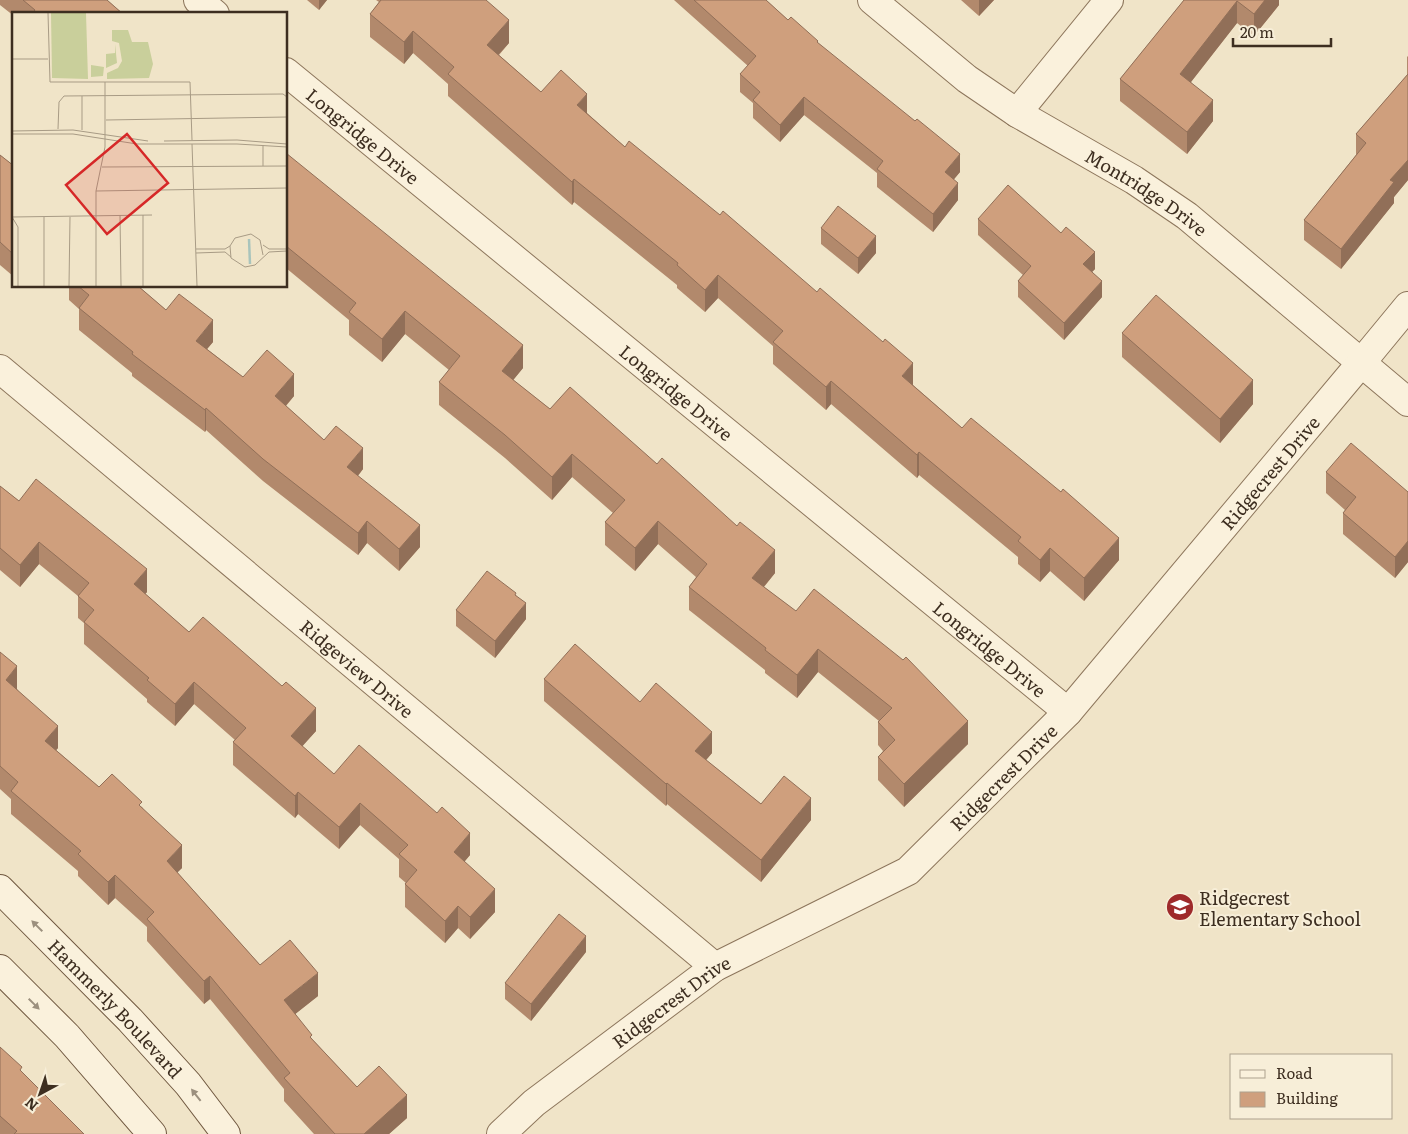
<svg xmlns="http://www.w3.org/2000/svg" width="1408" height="1134" viewBox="0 0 1408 1134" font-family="Literata,serif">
<rect width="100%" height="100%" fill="#f0e4c8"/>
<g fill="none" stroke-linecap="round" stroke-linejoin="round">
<defs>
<g id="minor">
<path d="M198 0 215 14"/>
<path id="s1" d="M286 72 1068 712"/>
<path d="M1017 113 1109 0"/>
<path d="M1361 363 1408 306"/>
<path id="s2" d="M0 369 715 967"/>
</g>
<g id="tertiary">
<path id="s3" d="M872 0 967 79 1017 113 1134 180 1187 216 1408 402"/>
<path id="s4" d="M501 1134 534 1103 715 967 908 871 1068 712 1361 363"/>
</g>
<g id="secondary">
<path id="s5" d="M0 889 130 1020 188 1084 226 1134"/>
<path d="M0 969 67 1036 152 1134"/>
</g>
</defs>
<!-- minor casing -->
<use href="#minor" stroke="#8d765c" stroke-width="30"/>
<!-- tertiary casing -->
<use href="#tertiary" stroke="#8d765c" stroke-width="30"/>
<!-- secondary casing -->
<use href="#secondary" stroke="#6f573f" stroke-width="30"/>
<!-- minor -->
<use href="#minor" stroke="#faf1dc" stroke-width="28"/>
<!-- tertiary -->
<use href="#tertiary" stroke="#faf1dc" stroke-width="28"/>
<!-- secondary -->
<use href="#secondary" stroke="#faf1dc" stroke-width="28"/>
</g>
<!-- wall -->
<g fill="#b2896c">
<path d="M0 0H107L123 14H14V16L0 5Z"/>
<path d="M307 0H327L319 10Z"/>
<path d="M376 0H486L509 43 499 55 541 92 587 113 625 147 913 385 962 428 1119 560 1084 601 1050 571 1040 582 1018 564V557L919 475 917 478 831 404 826 410 773 364V346L718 298 705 312 677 288V285L574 202 572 205 448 96V84L413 53 404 64 370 37V14L379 2Z"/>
<path d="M674 0H766L788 20 818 43 960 172 954 179 958 200 933 232 877 187V173L804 115 780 142 753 118V103L740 92V74L748 66Z"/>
<path d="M961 0H994L979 16Z"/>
<path d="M1184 0H1279V5L1254 36 1237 23 1191 82 1213 121 1187 154 1120 101V79Z"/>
<path d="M1408 56V180L1394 197V203L1341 269 1304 240V220L1356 155V134L1407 75V57Z"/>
<path d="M286 153 523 368 513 380 550 409 775 573 764 587 968 744 904 807 878 780V757L883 751 878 745V722L879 721 818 672 797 698 765 673V670L689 610V587L696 577 658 544 635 571 605 545V522L613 513 572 477 552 500 505 458 439 405V382L449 370 405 334 382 362 349 335V320L286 268Z"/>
<path d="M0 155 14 166V275L13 276 0 265Z"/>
<path d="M978 219 1095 269 1092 272 1102 297 1064 340 1018 297V281L1023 275 978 235Z"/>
<path d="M821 228 876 253 858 274 821 244Z"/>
<path d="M69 286H138L166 310 213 342 207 349 243 377 294 396 286 406 324 440 363 469 358 476 420 547 399 571 367 543 358 555 263 481 206 430 205 432 132 376V373L79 330V309L69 300Z"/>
<path d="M1122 333 1253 404 1220 443 1122 357Z"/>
<path d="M1326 472 1408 492V562L1395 578 1343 534V513L1345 510 1326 493Z"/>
<path d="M0 486 19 501 147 592 145 594 189 632 316 731 302 746 334 774 470 855 464 862 495 912 470 939 458 928 445 943 405 907V884L406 883 399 877V859L360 825 339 849 298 814 295 818 233 765V742L235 740 194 704 175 726 147 702V699L84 644V623L78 618V596L39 564 20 587 0 570Z"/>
<path d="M516 595 526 619 495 658 456 626V610Z"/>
<path d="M0 652 17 689 58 748 56 750 99 787 142 807 182 868 177 872 260 965 318 996 295 1014 312 1039 357 1087 407 1118 389 1134H314L284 1101V1089L210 999 204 1004 147 941V927L115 898 108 905 78 876V871L11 814V799L0 789Z"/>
<path d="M544 679 640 702 712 753 706 760 761 804 811 820 761 882 667 804 666 806 544 701Z"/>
<path d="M586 952 531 1021 505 999V983Z"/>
<path d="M0 1047 22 1072 84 1134H0Z"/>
</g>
<!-- shaded-wall -->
<g fill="#916f58">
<path d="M319 0H327L319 10Z"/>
<path d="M979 0H994L979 16Z"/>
<path d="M1265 0H1279V5L1254 36V14Z"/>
<path d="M1237 1V23L1180 96V74Z"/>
<path d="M509 20V43L487 67V45Z"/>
<path d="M413 31V53L404 64V42Z"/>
<path d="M587 94V117L577 105Z"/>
<path d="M804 97V115L780 142V125Z"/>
<path d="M1213 100V121L1187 154V132Z"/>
<path d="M960 154V172L945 190V172Z"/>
<path d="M1408 160V180L1394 197V203L1341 269V249L1390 180Z"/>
<path d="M574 179V202L572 205V182Z"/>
<path d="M958 183V200L933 232V214Z"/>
<path d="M876 236V253L858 274V258Z"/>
<path d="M1095 252V269L1083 281V264Z"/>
<path d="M14 253V275L13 276V254Z"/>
<path d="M718 275V298L705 312V290Z"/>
<path d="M1102 281V297L1064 340V323Z"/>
<path d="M405 311V334L382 362V339Z"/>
<path d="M213 320V342L196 362V341Z"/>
<path d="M523 345V368L502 394V371Z"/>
<path d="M913 363V386L902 376Z"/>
<path d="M294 374V396L275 418V396Z"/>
<path d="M1253 380V404L1220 443V419Z"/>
<path d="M831 381V404L826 410V387Z"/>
<path d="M206 408V430L205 432V410Z"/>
<path d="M363 448V469L347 489V467Z"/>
<path d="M919 452V475L917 478V455Z"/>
<path d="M572 454V477L552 500V477Z"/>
<path d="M367 521V543L358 555V533Z"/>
<path d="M658 521V544L635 571V548Z"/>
<path d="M420 525V547L399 571V549Z"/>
<path d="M1119 538V560L1084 601V578Z"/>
<path d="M1408 541V562L1395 578V557Z"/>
<path d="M39 542V564L20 587V565Z"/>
<path d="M1050 548V571L1040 582V560Z"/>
<path d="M775 550V573L752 601V578Z"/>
<path d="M147 569V592L134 607V584Z"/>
<path d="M526 603V619L495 658V641Z"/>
<path d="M818 649V672L797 698V675Z"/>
<path d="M17 666V689L6 703V680Z"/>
<path d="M194 682V704L175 726V704Z"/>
<path d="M316 708V731L291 759V736Z"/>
<path d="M968 721V744L904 807V784Z"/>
<path d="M58 726V748L45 763V741Z"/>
<path d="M712 732V753L695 773V751Z"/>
<path d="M667 783V804L666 806V784Z"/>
<path d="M298 792V814L295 818V796Z"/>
<path d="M811 798V820L761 882V860Z"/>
<path d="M360 803V825L339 849V827Z"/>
<path d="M470 833V855L454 874V852Z"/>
<path d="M182 845V868L167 883V861Z"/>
<path d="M115 875V898L108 905V882Z"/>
<path d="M495 889V912L470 939V917Z"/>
<path d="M458 906V928L445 943V921Z"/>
<path d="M586 936V952L531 1021V1004Z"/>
<path d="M318 973V996L284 1023V1000Z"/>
<path d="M210 976V999L204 1004V981Z"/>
<path d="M407 1095V1118L389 1134H364Z"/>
</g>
<!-- building -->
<g fill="#cf9f7d" stroke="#916f58">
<path d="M23 0H107L123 14H32L35 10Z"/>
<path d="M381 0H486L509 20 487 45 541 92 561 70 587 94 577 105 625 147 629 141 720 215 723 211 817 292 820 288 883 342 885 339 913 363 902 376 962 428 971 418 1061 492 1063 489 1119 538 1084 578 1050 548 1040 560 1018 541 1021 537 919 452 917 455 831 381 826 387 773 342 783 331 718 275 705 290 677 265 678 263 574 179 572 182 448 74 454 67 413 31 404 42 370 14Z"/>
<path d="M694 0H766L788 20 791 17 818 41 817 42 915 121 917 119 960 154 945 172 958 183 933 214 877 169 883 161 804 97 780 125 753 100 760 92 740 74 756 56Z"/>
<path d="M1184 0H1265L1254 14 1237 1 1180 74 1213 100 1187 132 1120 79Z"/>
<path d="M1408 74V160L1390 180 1394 182 1341 249 1304 220 1366 143 1356 134Z"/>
<path d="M286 153 523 345 502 371 550 409 570 387 657 464 662 458 737 526 740 522 775 550 752 578 796 611 814 589 903 660 906 657 968 721 904 784 878 757 895 740 878 722 892 708 818 649 797 675 765 650 766 648 689 587 707 564 658 521 635 548 605 522 625 500 572 454 552 477 505 435 439 382 460 356 405 311 382 339 349 312 356 303 286 246Z"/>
<path d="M0 155 14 166V253L13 254 0 242Z"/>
<path d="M1008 185 1061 233 1066 227 1095 252 1083 264 1102 281 1064 323 1018 281 1031 266 978 219Z"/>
<path d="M838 206 876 236 858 258 821 228Z"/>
<path d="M78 286H138L166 310 179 294 213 320 196 341 243 377 267 350 294 374 275 396 324 440 336 426 363 448 347 467 420 525 399 549 367 521 358 533 263 459 206 408 205 410 132 354 133 352 79 308 89 295Z"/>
<path d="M1156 295 1253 380 1220 419 1122 333Z"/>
<path d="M1351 443 1408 492V541L1395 557 1343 513 1356 497 1326 472Z"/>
<path d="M36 479 147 569 134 584 189 632 203 617 282 686 286 682 316 708 291 736 334 774 359 745 437 813 442 807 470 833 454 852 495 889 470 917 458 906 445 921 405 884 417 870 399 854 408 845 360 803 339 827 298 792 295 796 233 742 246 728 194 682 175 704 147 680 149 678 84 622 94 610 78 596 89 583 39 542 20 565 0 548V486L19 501Z"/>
<path d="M487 571 516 593 515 595 526 603 495 641 456 610Z"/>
<path d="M575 644 640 702 656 683 712 732 695 751 761 804 784 776 811 798 761 860 667 783 666 784 544 679Z"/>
<path d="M0 652 17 666 6 680 58 726 45 741 99 787 112 774 142 802 139 805 182 845 167 861 260 965 290 940 318 973 284 1000 312 1035 310 1037 357 1087 379 1066 407 1095 364 1134H335L284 1078 290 1073 210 976 204 981 147 919 154 912 115 875 108 882 78 854 81 851 11 791 18 782 0 766Z"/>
<path d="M559 914 586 936 531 1004 505 983Z"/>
<path d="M0 1047 22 1067 20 1070 84 1134H14L17 1131 0 1116Z"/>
</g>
<!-- one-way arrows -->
<defs><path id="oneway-solid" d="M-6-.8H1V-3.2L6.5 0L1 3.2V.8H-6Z" transform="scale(1.25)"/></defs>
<g fill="#9c907e">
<use href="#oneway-solid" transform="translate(37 926) rotate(-135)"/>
<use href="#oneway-solid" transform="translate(34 1004) rotate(45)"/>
<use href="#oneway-solid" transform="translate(196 1095) rotate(-128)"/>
</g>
<!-- icons -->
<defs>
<symbol id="school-disc" viewBox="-11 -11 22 22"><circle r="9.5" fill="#9e2a2b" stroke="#f7eed8"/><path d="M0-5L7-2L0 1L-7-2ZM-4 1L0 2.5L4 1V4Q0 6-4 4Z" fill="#fff"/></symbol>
</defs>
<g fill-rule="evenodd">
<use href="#school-disc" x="1164" y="891" width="32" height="32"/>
</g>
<g text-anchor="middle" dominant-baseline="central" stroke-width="4" stroke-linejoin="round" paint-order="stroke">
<!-- street labels -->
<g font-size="18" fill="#3d2e20" stroke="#f7eed8">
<text stroke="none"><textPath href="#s1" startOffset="100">Longridge Drive</textPath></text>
<text stroke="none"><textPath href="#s3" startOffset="336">Montridge Drive</textPath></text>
<text stroke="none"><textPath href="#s1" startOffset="505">Longridge Drive</textPath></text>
<text stroke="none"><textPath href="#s4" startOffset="1026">Ridgecrest Drive</textPath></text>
<text stroke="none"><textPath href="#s1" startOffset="910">Longridge Drive</textPath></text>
<text stroke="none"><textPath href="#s2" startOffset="466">Ridgeview Drive</textPath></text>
<text stroke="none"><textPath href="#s4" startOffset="621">Ridgecrest Drive</textPath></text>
<text stroke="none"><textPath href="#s4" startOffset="216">Ridgecrest Drive</textPath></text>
<text stroke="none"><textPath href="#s5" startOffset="166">Hammerly Boulevard</textPath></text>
</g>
<!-- poi labels -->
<g font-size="18" fill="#3d2e20" stroke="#f7eed8" text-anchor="start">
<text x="1199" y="897">Ridgecrest<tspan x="1199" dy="21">Elementary School</tspan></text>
</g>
</g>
<!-- overview -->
<g transform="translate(12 12)">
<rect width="275" height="275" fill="#f0e4c8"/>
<path d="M100 18H116L120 30H136L141 52 137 66 95 67V61L106 56 110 49 107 31 100 29ZM103 32 105 51 94 56V42L103 41ZM79 53 92 55 91 64 79 65Z" fill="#c9cf9b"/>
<path d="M39 1H74L76 67 40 66Z" fill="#c9cf9b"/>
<path fill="none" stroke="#a9c4bc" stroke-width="2.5" d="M237 227 238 252"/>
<path fill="none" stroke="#a89b85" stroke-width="1" d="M36 1 38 70H178L180 128M0 47H36M94 108 275 105M46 117 47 90 52 84 271 82 275 85M70 118V84M0 119 61 118 136 129M0 122H61L125 132H225L275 135M152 129 225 128 275 132M180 132 185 274M251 133V154M90 155 275 154M84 179 275 176M108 203 109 274M131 203V274M0 205 140 203M0 205 6 215V274M251 233 257 237H275M184 237H213L218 234M184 241 213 240 219 245M251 243 248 228 239 222 223 226 218 234 219 246 233 255 243 253 257 240 275 239M32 274V205M57 274 58 205M84 274V179L93 135V70"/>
<path fill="#d62828" fill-opacity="0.15" stroke="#d62828" stroke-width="2.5" d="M115 122 156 171 95 222 54 173Z"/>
<rect width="275" height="275" fill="none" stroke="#3d2e20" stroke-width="2.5"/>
</g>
<!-- legend -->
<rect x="1230" y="1054" width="162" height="65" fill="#f7eed8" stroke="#ada18e"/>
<rect x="1240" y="1070" width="25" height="8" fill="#faf1dc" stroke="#ada18e"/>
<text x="1276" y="1079" font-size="15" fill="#3d2e20">Road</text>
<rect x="1240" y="1092" width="25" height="15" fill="#cf9f7d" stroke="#ada18e"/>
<text x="1276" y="1104" font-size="15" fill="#3d2e20">Building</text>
<!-- north arrow -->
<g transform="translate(40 1094) rotate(220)" stroke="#f7eed8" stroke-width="4" paint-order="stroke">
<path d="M0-4L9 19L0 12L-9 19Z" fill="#3d2e20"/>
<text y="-8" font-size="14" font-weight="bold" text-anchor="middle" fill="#3d2e20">N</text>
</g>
<!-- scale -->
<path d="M1233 38v8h98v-8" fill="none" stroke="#3d2e20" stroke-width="2.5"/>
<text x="1240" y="38" font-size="15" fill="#3d2e20" stroke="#f7eed8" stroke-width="4" paint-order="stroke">20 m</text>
</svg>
